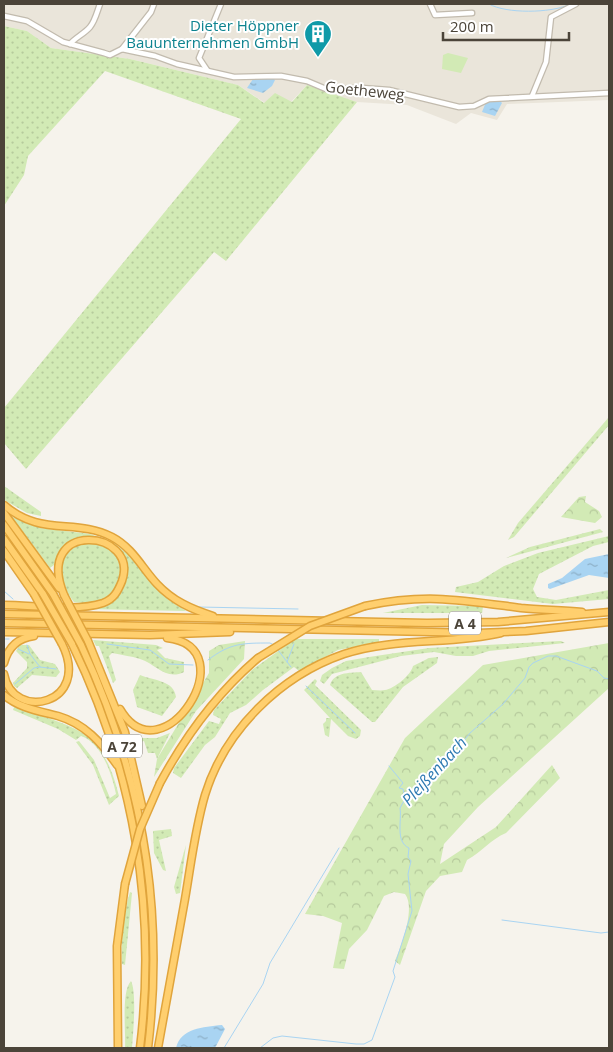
<svg xmlns="http://www.w3.org/2000/svg" width="613" height="1052" viewBox="0 0 613 1052" font-family="'Open Sans',sans-serif">
<defs>
<pattern id="grass-dots" width="8" height="8" patternUnits="userSpaceOnUse" patternTransform="scale(1.25)"><rect width="8" height="8" fill="#d2eab5"/><path d="M2 2h.1M6 6h.1" fill="none" stroke="#b6ca9c" stroke-width="1.8" stroke-linecap="round"/></pattern>
<pattern id="forest-crowns" width="20" height="18" patternUnits="userSpaceOnUse" patternTransform="scale(1.25)"><rect width="20" height="18" fill="#d2eab5"/><path d="M2 6a3 3 0 1 1 6 0M12 15a3 3 0 1 1 6 0" fill="none" stroke="#b6ca9c"/></pattern>
<pattern id="water-ripples" width="26" height="14" patternUnits="userSpaceOnUse" patternTransform="scale(1.25)"><rect width="26" height="14" fill="#a9d4f2"/><path d="M2 4q2-2 4 0t4 0M15 11q2-2 4 0t4 0" fill="none" stroke="#8caec5"/></pattern>
</defs>
<rect width="100%" height="100%" fill="#f6f3ec"/>
<!-- residential -->
<path fill="#eae5da" d="M4 4H609V100L507 104 497 120 471 113 456 124 407 105 357 102 307 85 291 102 265 103 238 85 130 59 51 48 27 31 4 26Z"/>
<!-- grass -->
<g fill="url(#grass-dots)">
<path d="M4 26 27 31 51 48 130 59 238 85 264 103 275 93 292 102 307 85 357 102 226 261 214 252 26 469 4 443V408L241 119 105 71 28 156 24 175 4 206Z"/>
<path d="M609 417V425L514 537 508 540 518 523Z"/>
<path d="M4 486 41 512V516L27 513 6 501 4 498Z"/>
<path d="M12 517 41 528 90 534 113 542 131 557 165 597 186 611 86 609C95 606 106 607 114 600 144 577 114 525 78 538 61 545 62 561 50 568Z"/>
<path d="M600 529 603 532 506 558 530 547Z"/>
<path d="M609 536V542L593 546 539 574 533 589 537 597 556 600 609 590V599L553 604 455 592 456 587 478 582 504 566 538 553Z"/>
<path d="M84 542C139 542 129 612 74 602 56 579 54 555 84 542Z"/>
<path d="M422 605 475 606 483 607 482 613H383Z"/>
<path d="M295 639H379V642L338 650 299 671 294 667 263 690 246 705 230 713 215 737 205 745 181 778 173 773 174 768 209 721 219 724 221 719 213 715 214 710 252 670Z"/>
<path d="M93 640 156 645 163 648 157 650 165 658 184 662V672C166 681 156 664 140 659 131 656 121 655 112 653L109 656 116 680 113 683 99 646H96Z"/>
<path d="M561 641 565 643 489 651 473 656H456L434 652 401 656 332 674 324 684 320 681 322 675 332 668 346 661 369 657 429 648Z"/>
<path d="M20 645H29L40 660 55 664 60 672 56 677 32 675 17 688 14 686 13 683 27 668V662L16 651Z"/>
<path d="M438 657 437 663 403 687 375 722H372L330 685C334 672 349 673 361 672L372 690C376 690 381 691 385 690 394 689 411 675 413 666L429 658Z"/>
<path d="M140 675C154 681 174 680 176 697L162 716 137 707 133 690Z"/>
<path d="M315 679 317 681 315 685 361 730 360 736 356 739 348 736 331 719 329 737 325 735 323 724 326 721V718H330L304 690Z"/>
<path d="M14 707C75 728 102 727 119 796L109 805 93 765 76 742 79 741 94 760 110 798 116 794C112 775 102 743 81 736L76 740 58 729 13 710Z"/>
<path d="M170 733 157 759 155 753H148L144 741 136 743 134 738H157Z"/>
<path d="M171 829 172 836 159 840 166 871 163 870 154 853 153 831Z"/>
<path d="M186 845 180 893 176 894 174 887Z"/>
<path d="M130 892 132 893 125 965 122 964C121 940 123 915 130 892Z"/>
<path d="M131 981C137 993 133 1034 132 1048H125C126 1033 121 991 131 981Z"/>
</g>
<!-- forest -->
<g fill="url(#forest-crowns)">
<path d="M586 496 585 502 599 511 602 517 595 523 561 517 579 497Z"/>
<path d="M245 641 244 659 196 711 154 777 157 759 209 673V651L219 645Z"/>
<path d="M609 643V688L478 807 444 844 440 864 496 827 552 765 560 778 506 833C491 839 482 852 467 860L462 872 440 876 426 891 400 965 395 961C401 946 416 908 405 894L394 892 384 896 367 930 349 949 344 969 333 968 342 923 323 916 305 914 405 738 483 665Z"/>
</g>
<!-- pitch -->
<path fill="#d2eab5" d="M448 53 468 58 461 73 442 69 443 55Z"/>
<!-- water -->
<g fill="url(#water-ripples)">
<path d="M253 79H274L275 80 272 86 263 93 247 88Z"/>
<path d="M500 101 502 103 495 116 482 112 486 102Z"/>
<path d="M609 554V578L589 575 550 589 548 588V584L562 578 585 559Z"/>
<path d="M222 1025 225 1029 215 1048H176C181 1028 203 1027 222 1025Z"/>
</g>
<g fill="none" stroke-linecap="round" stroke-linejoin="round">
<!-- stream -->
<g stroke="#a9d4f2" stroke-width="1">
<path d="M489 4C506 14 551 13 568 5"/>
<path d="M4 591 13 599"/>
<path d="M198 607 298 609"/>
<path d="M4 639H9"/>
<path d="M107 644 150 650 169 664 193 665"/>
<path d="M27 645 30 654 40 667 56 669"/>
<path d="M18 649 29 654"/>
<path d="M278 650 291 667"/>
<path d="M208 660C230 643 243 643 270 643L274 645"/>
<path d="M287 662 294 644"/>
<path d="M15 684 34 668 40 667"/>
<path d="M306 686 355 733"/>
<path d="M389 766 403 783 399 788 403 789 405 798"/>
<path d="M502 920 601 933 609 932"/>
<path d="M224 1048 263 984 270 963 339 848"/>
<path d="M260 1048 273 1038 282 1036 356 1044H364L372 1040 395 977 393 971 412 911 408 874 411 861 408 857 409 848C395 842 402 820 400 808L405 799 447 762 470 733 503 704 525 678 529 667 533 663 548 656H556L597 671 604 678 609 679"/>
</g>
<defs>
<g id="minor">
<path d="M430 4 435 15 472 13"/>
<path d="M4 16 27 21 63 42 104 53 110 55 122 49 155 56 177 64 234 77 281 76 307 81 326 89 362 88 389 90 459 107 474 106 489 99 609 93"/>
<path d="M70 44C76 37 84 34 90 27 95 21 97 12 100 4"/>
<path d="M122 49 151 12 154 4"/>
<path d="M207 70 199 58 221 4"/>
<path d="M532 96 546 62 551 17 576 4"/>
</g>
<g id="highway">
<path d="M4 505C41 537 75 518 112 537 133 548 142 568 157 584 173 601 191 609 213 616"/>
<path d="M4 513 59 588"/>
<path d="M4 525 53 594"/>
<path d="M4 539 43 594"/>
<path d="M4 551 34 594"/>
<path d="M4 605C33 605 76 612 103 603 114 599 118 591 122 581 140 529 33 519 64 595"/>
<path d="M365 606C426 593 461 600 521 608 541 610 562 610 582 612"/>
<path d="M4 614 427 623 498 622 609 612"/>
<path d="M4 623 478 633 526 631 609 622"/>
<path d="M4 632 150 635 230 632"/>
<path d="M88 641 125 732 142 806"/>
<path d="M72 644C134 771 157 909 140 1048"/>
<path d="M81 645C141 772 165 908 148 1048"/>
<path d="M4 663C8 648 17 638 34 636"/>
<path d="M4 674C13 723 92 704 62 644"/>
<path d="M4 695C19 708 39 711 58 716 85 724 101 742 117 765"/>
<path d="M120 709C162 781 248 647 167 638"/>
<path d="M160 783C186 735 216 694 258 658"/>
<path d="M118 1048 117 946 125 884"/>
<path d="M158 1048C167 998 176 949 185 899 191 864 195 829 205 795 225 730 280 676 344 654 395 637 450 645 501 633"/>
</g>
</defs>
<!-- minor casing -->
<use href="#minor" stroke="#c2bbae" stroke-width="7"/>
<!-- highway casing -->
<use href="#highway" stroke="#e0a43c" stroke-width="9"/>
<!-- minor -->
<use href="#minor" stroke="#fff" stroke-width="4.5"/>
<!-- highway -->
<use href="#highway" stroke="#ffcf6e" stroke-width="6"/>
<defs>
<g id="highway-bridge">
<path d="M34 594 62 644"/>
<path d="M43 594 72 644"/>
<path d="M53 594 81 645"/>
<path d="M64 595 88 641"/>
<path d="M258 658 310 626 365 606"/>
<path d="M125 884 140 829 160 783"/>
</g>
</defs>
<!-- highway-bridge casing -->
<use href="#highway-bridge" stroke="#e0a43c" stroke-width="9" stroke-linecap="butt"/>
<!-- highway-bridge -->
<use href="#highway-bridge" stroke="#ffcf6e" stroke-width="6"/>
</g>
<!-- icons -->
<defs>
<symbol id="building-pin" viewBox="-11 -11 22 30"><path d="M0 17L-7.5 6A9.5 9.5 0 1 1 7.5 6Z" fill="#0f9aa8" stroke="#fff"/><path d="M-4-6H4V6H1V3H-1V6H-4ZM-2.5-4.3h1.7v1.8h-1.7ZM.8-4.3h1.7v1.8H.8ZM-2.5-1h1.7V.8h-1.7ZM.8-1h1.7V.8H.8Z" fill="#fff"/></symbol>
</defs>
<g fill-rule="evenodd">
<use href="#building-pin" x="302" y="18" width="32" height="43"/>
</g>
<g text-anchor="middle" dominant-baseline="central" stroke-width="4" stroke-linejoin="round" paint-order="stroke">
<!-- shield labels -->
<g fill="#fff" stroke="#817c74" stroke-width="1">
<rect x="449" y="611.5" width="32" height="23" rx="4"/>
<rect x="102" y="734.5" width="40" height="23" rx="4"/>
</g>
<g font-size="14" font-weight="bold" fill="#4b4439">
<text x="465" y="623">A 4</text>
<text x="122" y="746">A 72</text>
</g>
<!-- culture labels -->
<g font-size="15" fill="#0d838f" stroke="#fff" text-anchor="end">
<text x="299" y="25">Dieter Höppner<tspan x="299" dy="17">Bauunternehmen GmbH</tspan></text>
</g>
<!-- street labels -->
<g font-size="15" fill="#4b4439" stroke="#fff">
<text transform="translate(365 90) rotate(6)">Goetheweg</text>
</g>
<!-- water labels -->
<g font-size="16" font-style="italic" fill="#2e7ab2" stroke="#fff">
<text transform="translate(434 771) rotate(-47)">Pleißenbach</text>
</g>
</g>
<!-- border -->
<rect width="613" height="1052" fill="none" stroke="#4b4439" stroke-width="10"/>
<!-- scale -->
<path d="M443 32v8h126v-8" fill="none" stroke="#4b4439" stroke-width="2.5"/>
<text x="450" y="32" font-size="15" fill="#4b4439" stroke="#ffffff" stroke-width="4" paint-order="stroke">200 m</text>
</svg>
